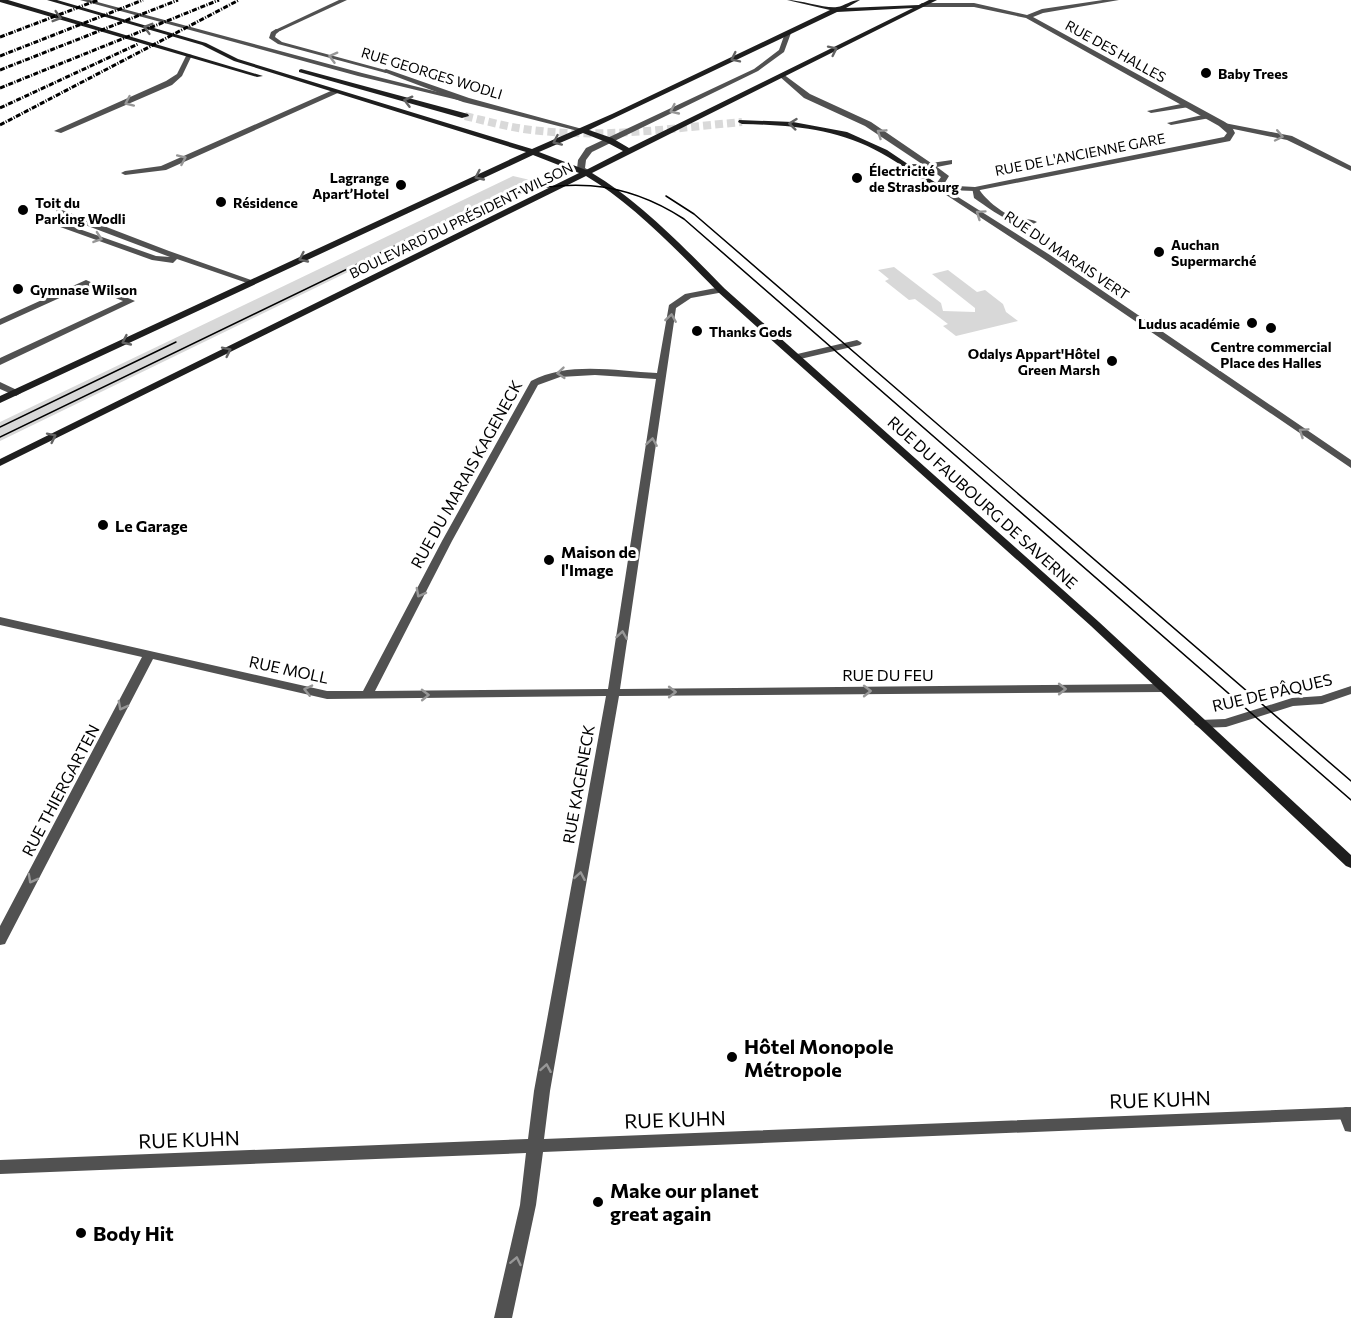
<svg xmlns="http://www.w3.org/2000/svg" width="1351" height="1318" viewBox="0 0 1351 1318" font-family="Commissioner,sans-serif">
<rect width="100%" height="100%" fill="#fff"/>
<!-- green -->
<g fill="#d8d8d8">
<path d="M513 176 530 180 538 189 490 203 0 441V422Z"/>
<path d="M894 267 941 303 943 311 975 312V308L932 274 948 270 977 292 985 290 1003 304 1006 312 1018 321 956 336 943 326 948 324 915 299 909 300 885 281 889 279 878 270Z"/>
</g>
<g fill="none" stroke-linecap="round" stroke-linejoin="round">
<!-- secondary-tunnel -->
<path stroke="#d9d9d9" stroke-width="8" stroke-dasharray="8 4" stroke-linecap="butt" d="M465 116C490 122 515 129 541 131 608 138 675 128 742 122"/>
<!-- lane -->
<g fill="#515151" fill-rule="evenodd">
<path d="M80 0H90L362 73 466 99 462 101 358 76Z"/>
<path d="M276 29 281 30 276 34 275 37 282 42 389 71 386 73 278 44 269 38 271 32Z"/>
<path d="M788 31 791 33 784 52 758 71 592 152 586 160 585 168 590 171V175H584L577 169 578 160 586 148 754 69 779 50 785 33Z"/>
<path d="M187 54 192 55 182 76 172 85 61 133 54 131 166 81 177 74Z"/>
<path d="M779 74H783L810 94 871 122 931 163 952 160V164L937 167 949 176 941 189 934 187 941 177 928 168H902L901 166 905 164H922L865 126 804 98 779 76Z"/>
<path d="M333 90 340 92 166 170 125 175 121 173 125 171 161 166Z"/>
<path d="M1186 103 1190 105 1189 107 1151 113 1147 111Z"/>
<path d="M1207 114 1211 116 1210 118 1171 125 1167 123Z"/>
<path d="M1219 122 1292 136 1351 166V171L1287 140 1219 126Z"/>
<path d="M972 187H978C982 197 1003 214 1014 217 1022 219 1030 218 1037 222 1019 233 989 208 974 198Z"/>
<path d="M56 210H62L169 251 257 282 250 284 177 259 173 263 152 260 38 219 45 217 156 256 170 257 56 214Z"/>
<path d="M86 280 135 301 0 365V358L123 301 86 286 0 325V319Z"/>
<path d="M857 340 862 343 860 345 796 360 791 357 793 355Z"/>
<path d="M0 382 19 391 21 393 16 396 0 389Z"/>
<path d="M1346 1107 1351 1108V1132L1345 1131 1338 1113 1340 1109Z"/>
</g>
<!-- street -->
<g fill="#515151" fill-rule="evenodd">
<path d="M339 0H347L280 31 275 30Z"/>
<path d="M1103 0H1119L1043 13 1033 17 1225 122 1232 127 1235 133 1230 141 975 191 947 190 1050 255 1351 460V468L1044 259 934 187 938 185 975 187 1224 137 1227 133 1219 126 1026 18 974 7H922L919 5 922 3H974L1027 15 1042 9Z"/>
<path d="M386 69 469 98 586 130 582 132 463 102 384 72V70Z"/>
<path d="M721 287 724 288V292L691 298 676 308 620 689 1163 684 1169 688 1163 692 619 696 550 1091 544 1139 1351 1107V1119L543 1152 536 1205 512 1318H494L520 1205 526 1153 0 1174V1160L528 1139 534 1091 606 696 327 699 153 659 7 940 5 944 0 945V926L142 657 0 625V617L327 691H363L442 541 531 381C569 361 616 371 657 373L669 305 685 294ZM595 375 656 379 608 689 375 691 452 541 538 385 560 377Z"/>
<path d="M1351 686V694L1322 704 1293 706 1226 727 1200 728 1194 724 1200 720 1225 719 1292 698 1321 696Z"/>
</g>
<!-- secondary -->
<g fill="#1e1e1e" fill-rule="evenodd">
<path d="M0 0H8L263 76 257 77 0 2Z"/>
<path d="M47 0H57L206 43 238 59 532 149 612 114 830 10 787 0C801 0 827 9 837 7 845 6 850 0 860 0L846 8 919 5 929 0H937L592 173C638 200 686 249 724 288L1099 622 1351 855V868L1346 866 1091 626 718 292C680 253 632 203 586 176L0 466V459L579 173 533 155 0 403V396L526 152 234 61 202 45ZM913 8 629 148 612 138 589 130 837 12ZM583 133 606 142 623 151 586 170 539 152Z"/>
<path d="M301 69 468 114 469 116 462 118 299 72V70Z"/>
<path d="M739 120 793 122 847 132 887 150 942 187 935 189C917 177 900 163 881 153 838 129 791 125 742 124L738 122Z"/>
</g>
<!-- tram -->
<g stroke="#000" stroke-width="1.5">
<path d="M666 196 694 214 1351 781"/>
<path d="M0 427 176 342"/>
<path d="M0 437 492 199C562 178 621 178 684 219L1351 800"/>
</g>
<!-- rail -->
<g stroke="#000" stroke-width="3" stroke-dasharray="5 1.5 1 1.5" stroke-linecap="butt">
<path d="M0 37 98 0"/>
<path d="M0 56 143 0"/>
<path d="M0 70 178 0"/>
<path d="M0 88 219 0"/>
<path d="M0 108 138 44"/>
<path d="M0 125 239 0"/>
</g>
</g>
<!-- one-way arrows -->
<defs><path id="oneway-chevron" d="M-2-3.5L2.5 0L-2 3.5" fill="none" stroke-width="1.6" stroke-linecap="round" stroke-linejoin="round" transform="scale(1.5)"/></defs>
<g stroke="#626262">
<use href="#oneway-chevron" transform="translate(57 17) rotate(17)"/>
<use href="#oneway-chevron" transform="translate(148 28) rotate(-164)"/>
<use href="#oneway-chevron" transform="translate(833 50) rotate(-26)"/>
<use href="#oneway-chevron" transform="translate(735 58) rotate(154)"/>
<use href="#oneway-chevron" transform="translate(408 101) rotate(-165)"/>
<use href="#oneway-chevron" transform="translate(793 124) rotate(-174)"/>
<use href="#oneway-chevron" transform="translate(557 141) rotate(156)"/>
<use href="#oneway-chevron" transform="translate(479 176) rotate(155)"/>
<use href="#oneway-chevron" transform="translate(303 258) rotate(155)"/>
<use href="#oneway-chevron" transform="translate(126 341) rotate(155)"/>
<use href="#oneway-chevron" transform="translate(227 351) rotate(-26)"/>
<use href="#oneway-chevron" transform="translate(52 437) rotate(-26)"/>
</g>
<g stroke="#979797">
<use href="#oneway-chevron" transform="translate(333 57) rotate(-165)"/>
<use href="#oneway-chevron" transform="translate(129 102) rotate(156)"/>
<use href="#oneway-chevron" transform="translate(674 110) rotate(155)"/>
<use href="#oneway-chevron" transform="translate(881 133) rotate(-146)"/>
<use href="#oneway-chevron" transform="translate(1279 136) rotate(12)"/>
<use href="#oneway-chevron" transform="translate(182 159) rotate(-24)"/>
<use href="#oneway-chevron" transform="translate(980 214) rotate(-145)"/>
<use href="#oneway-chevron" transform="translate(98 238) rotate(19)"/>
<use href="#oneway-chevron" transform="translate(671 318) rotate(-81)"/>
<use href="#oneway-chevron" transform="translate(561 373) rotate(175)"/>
<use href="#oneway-chevron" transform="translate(1303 432) rotate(-146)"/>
<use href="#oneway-chevron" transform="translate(652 442) rotate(-81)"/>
<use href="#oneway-chevron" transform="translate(420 593) rotate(118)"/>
<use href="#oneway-chevron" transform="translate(622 635) rotate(-81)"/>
<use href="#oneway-chevron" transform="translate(1062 689)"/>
<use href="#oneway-chevron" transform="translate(308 690) rotate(-167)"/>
<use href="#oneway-chevron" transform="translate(867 691)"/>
<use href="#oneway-chevron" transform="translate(672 692)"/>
<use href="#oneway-chevron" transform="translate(425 695) rotate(-1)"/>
<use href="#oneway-chevron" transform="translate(122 706) rotate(118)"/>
<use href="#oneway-chevron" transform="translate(580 876) rotate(-80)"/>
<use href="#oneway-chevron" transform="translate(32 879) rotate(118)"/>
<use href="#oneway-chevron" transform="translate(546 1068) rotate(-80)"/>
<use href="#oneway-chevron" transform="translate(516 1261) rotate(-78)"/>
</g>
<!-- markers -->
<g fill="#000" stroke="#fff" stroke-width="2">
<circle cx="1206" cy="73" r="6"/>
<circle cx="857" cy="178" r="6"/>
<circle cx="401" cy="185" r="6"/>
<circle cx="221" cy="202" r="6"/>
<circle cx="23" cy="210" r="6"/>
<circle cx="1159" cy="252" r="6"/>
<circle cx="18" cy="289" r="6"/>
<circle cx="1252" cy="323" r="6"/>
<circle cx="1271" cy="328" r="6"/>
<circle cx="697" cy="331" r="6"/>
<circle cx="1112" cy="361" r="6"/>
<circle cx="103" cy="525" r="6"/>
<circle cx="549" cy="560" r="6"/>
<circle cx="732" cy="1057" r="6"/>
<circle cx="598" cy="1202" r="6"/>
<circle cx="81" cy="1233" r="6"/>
</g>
<g text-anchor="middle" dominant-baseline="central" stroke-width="6" stroke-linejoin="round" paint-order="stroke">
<!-- far-street labels -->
<g font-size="14" fill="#000" stroke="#fff">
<text transform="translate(1116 51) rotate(29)">RUE DES HALLES</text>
<text transform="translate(432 73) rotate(17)">RUE GEORGES WODLI</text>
<text transform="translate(1080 154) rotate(-11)">RUE DE L'ANCIENNE GARE</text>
<text transform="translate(461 220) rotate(-26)">BOULEVARD DU PRÉSIDENT WILSON</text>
<text transform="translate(1067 255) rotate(34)">RUE DU MARAIS VERT</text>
</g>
<!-- far-poi labels -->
<g font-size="14" font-weight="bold" fill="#000" stroke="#fff" text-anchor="start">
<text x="1218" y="73">Baby Trees</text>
<text x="869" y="170">Électricité<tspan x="869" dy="16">de Strasbourg</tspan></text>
<text x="389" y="177" text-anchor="end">Lagrange<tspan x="389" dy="16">Apart’Hotel</tspan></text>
<text x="35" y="202">Toit du<tspan x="35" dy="16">Parking Wodli</tspan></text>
<text x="233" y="202">Résidence</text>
<text x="1171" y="244">Auchan<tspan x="1171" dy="16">Supermarché</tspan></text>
<text x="30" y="289">Gymnase Wilson</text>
<text x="1240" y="323" text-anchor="end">Ludus académie</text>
<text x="709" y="331">Thanks Gods</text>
<text x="1271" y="346" text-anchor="middle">Centre commercial<tspan x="1271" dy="16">Place des Halles</tspan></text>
<text x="1100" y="353" text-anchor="end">Odalys Appart'Hôtel<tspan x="1100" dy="16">Green Marsh</tspan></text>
</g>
<!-- street labels -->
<g font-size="16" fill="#000" stroke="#fff">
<text transform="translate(466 474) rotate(-61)">RUE DU MARAIS KAGENECK</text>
<text transform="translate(983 502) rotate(42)">RUE DU FAUBOURG DE SAVERNE</text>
<text transform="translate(289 669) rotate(12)">RUE MOLL</text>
<text x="888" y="674">RUE DU FEU</text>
<text transform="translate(1272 692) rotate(-13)">RUE DE PÂQUES</text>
<text transform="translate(578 784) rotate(-80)">RUE KAGENECK</text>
<text transform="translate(60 790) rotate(-62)">RUE THIERGARTEN</text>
</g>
<!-- poi labels -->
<g font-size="16" font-weight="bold" fill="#000" stroke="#fff" text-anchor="start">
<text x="115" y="525">Le Garage</text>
<text x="561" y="551">Maison de<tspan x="561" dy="18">l'Image</tspan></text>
</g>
<!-- near-poi labels -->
<g font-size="20" font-weight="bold" fill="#000" stroke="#fff" text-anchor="start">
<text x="744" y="1046">Hôtel Monopole<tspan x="744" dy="23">Métropole</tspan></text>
<text x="610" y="1190">Make our planet<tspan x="610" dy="23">great again</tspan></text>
<text x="93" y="1233">Body Hit</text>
</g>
<!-- near-street labels -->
<g font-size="20" fill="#000" stroke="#fff">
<text transform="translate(1160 1099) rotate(-2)">RUE KUHN</text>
<text transform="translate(675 1119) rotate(-2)">RUE KUHN</text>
<text transform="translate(189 1139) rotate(-2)">RUE KUHN</text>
</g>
</g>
</svg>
